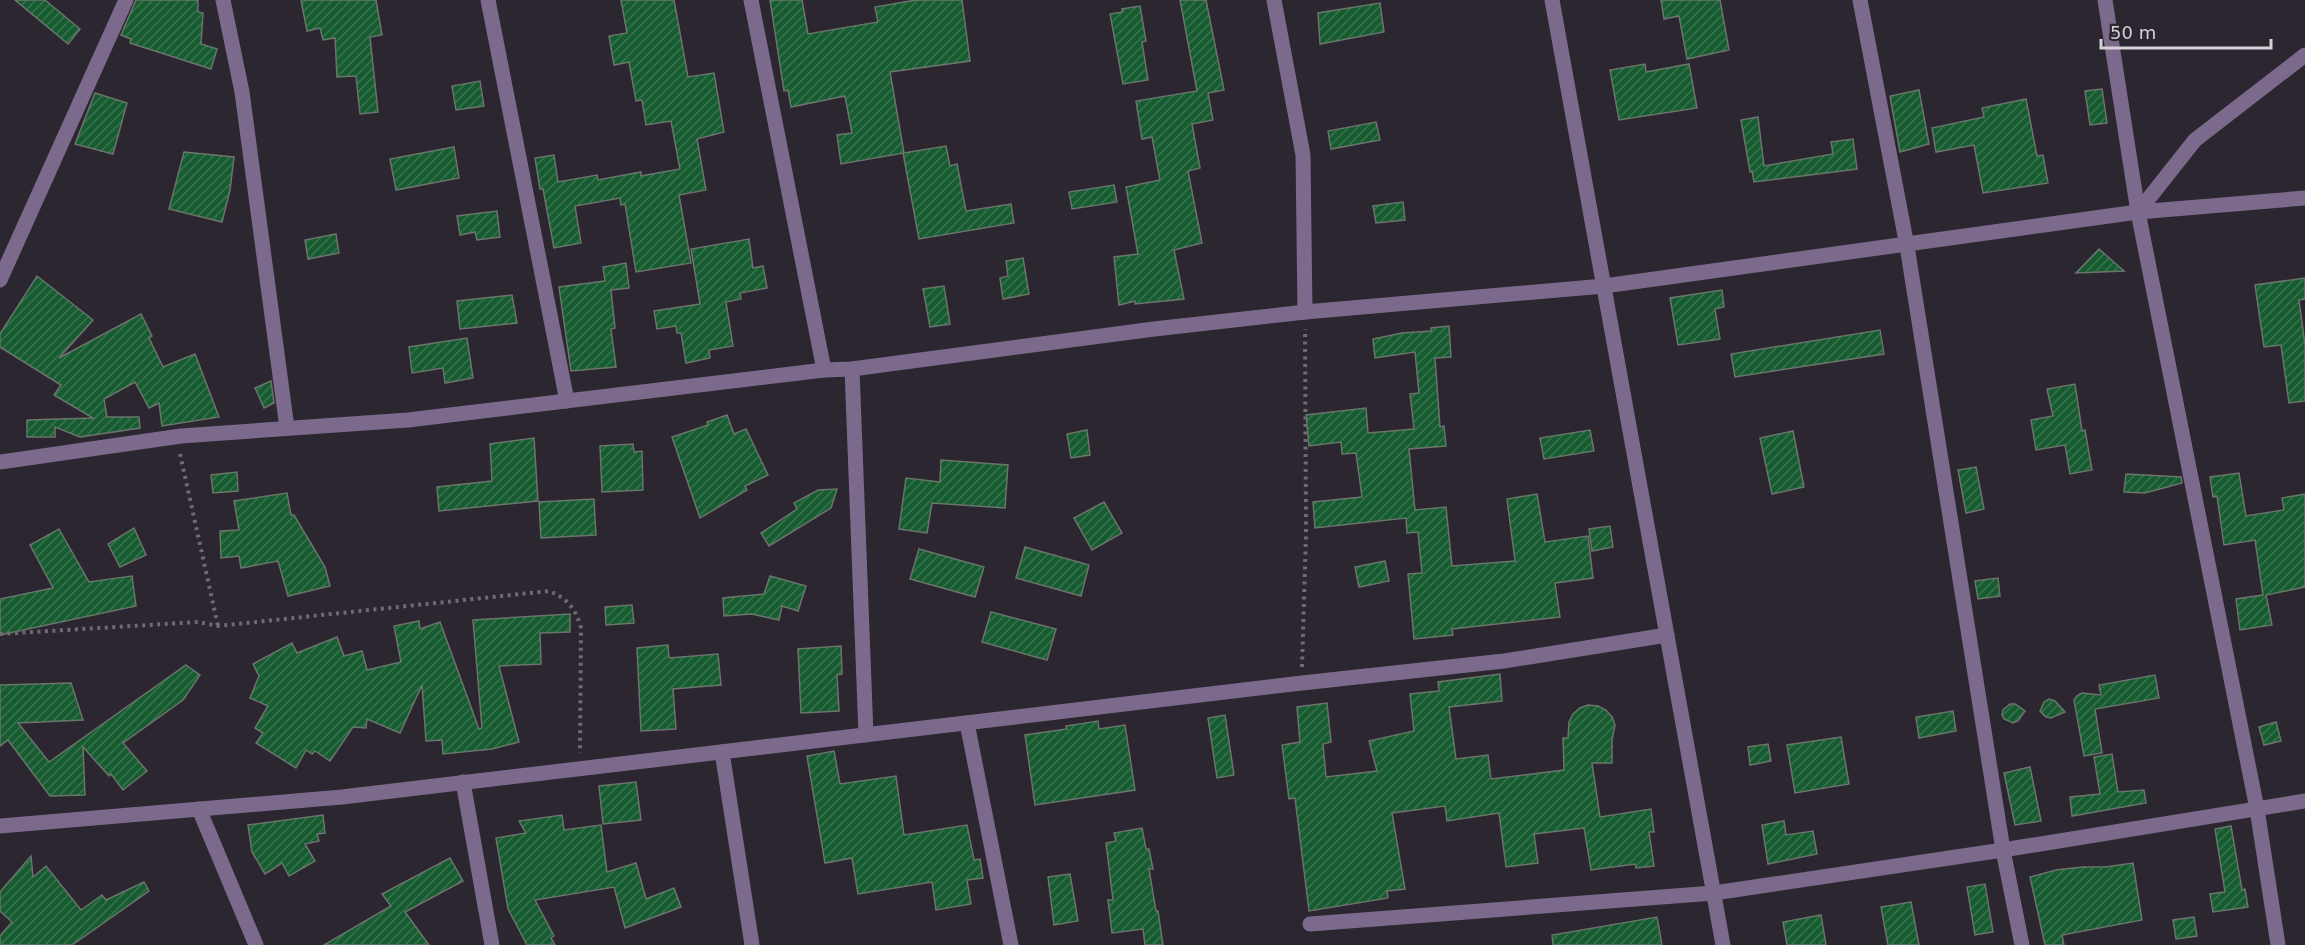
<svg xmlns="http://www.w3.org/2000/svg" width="2305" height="945" viewBox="0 0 2305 945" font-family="'DejaVu Sans',sans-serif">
<defs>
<pattern id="building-hatch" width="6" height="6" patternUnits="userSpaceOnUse" patternTransform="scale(1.5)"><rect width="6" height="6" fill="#175c31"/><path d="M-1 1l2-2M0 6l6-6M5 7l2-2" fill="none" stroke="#38724e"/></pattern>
</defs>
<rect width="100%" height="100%" fill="#2b262f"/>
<!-- building -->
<g fill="url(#building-hatch)" stroke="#6a756c" stroke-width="1.5">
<path d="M15 0H45L80 29 68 44Z"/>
<path d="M136 0H198V12L203 13 201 44 217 49 211 69 130 43 131 39 121 35Z"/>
<path d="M301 0H376L382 35 370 37 378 112 360 114 356 76 337 77 335 38 323 40 320 28 307 31Z"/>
<path d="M621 0H674L688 77 714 73 724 132 697 139 706 190 679 195 691 263 636 272 625 204 621 205 620 198 575 206 581 243 554 248 543 189H540L535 158 554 155 558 182 597 175 598 180 641 172V176L680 169 671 121 646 125 642 100 636 101 629 62 614 65 609 36 627 33Z"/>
<path d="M770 0H802L808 34 878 22 875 7 916 0H962L970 61 890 72 904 153 841 164 837 135 852 133 845 96 791 107 788 90 784 91Z"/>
<path d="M1180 0H1206L1224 90 1208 93 1213 120 1192 124 1200 168 1188 171 1202 243 1174 250 1184 299 1135 304V301L1119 305 1114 257 1138 254 1126 187 1160 180 1152 137 1142 139 1136 101 1197 91Z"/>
<path d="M1661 0H1720L1729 50 1687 59 1679 16 1664 19Z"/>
<path d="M1380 3 1384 32 1320 44 1318 13Z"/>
<path d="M1140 6 1146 41 1142 42 1148 80 1123 84 1110 14 1122 12V9Z"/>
<path d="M1645 64 1646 72 1689 64 1697 108 1619 120 1610 70Z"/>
<path d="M480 81 484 106 456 110 452 86Z"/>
<path d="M2102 89 2107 123 2090 125 2085 91Z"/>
<path d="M1919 90 1929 144 1900 152 1890 96Z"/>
<path d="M95 93 127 103 113 154 75 144Z"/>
<path d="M2026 99 2037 156 2043 155 2048 183 1983 193 1974 145 1936 152 1932 128 1984 117 1982 108Z"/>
<path d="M1758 117 1764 166 1833 154 1831 142 1853 139 1857 169 1754 182 1752 171 1750 172 1741 120Z"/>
<path d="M1376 122 1380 140 1331 149 1328 131Z"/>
<path d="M946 146 950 166 957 164 966 211 1011 204 1014 223 919 239 903 153Z"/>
<path d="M454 147 459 178 396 190 390 159Z"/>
<path d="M184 152 234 157 230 190 222 222 169 209Z"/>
<path d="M1114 185 1117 202 1072 209 1069 192Z"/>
<path d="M1403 202 1405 220 1376 223 1373 206Z"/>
<path d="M497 211 500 237 477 240 475 232 460 235 457 216Z"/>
<path d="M336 234 339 253 308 259 305 240Z"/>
<path d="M749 239 753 268 763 266 767 288 740 293 741 299 726 302 733 346 709 350 710 358 686 363 681 333H677L676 326 657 329 654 311 700 304 691 249Z"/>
<path d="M2099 249 2124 271 2076 273Z"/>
<path d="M1023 258 1029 294 1003 299 1000 278 1008 276 1006 261Z"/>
<path d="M626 263 629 288 611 290 615 328 611 329 616 367 571 371 559 287 605 281 603 267Z"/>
<path d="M37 276 93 320 59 358 141 314 152 336 149 338 163 367 195 354 219 417 162 426 159 403 149 408 135 382 104 399 107 417H139L140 428 80 437 55 427V437H27V420L93 418 54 395 61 385 0 347V334Z"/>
<path d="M2305 278V299L2299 300 2305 345V401L2289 403 2281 345 2264 347 2255 285Z"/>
<path d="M944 286 950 324 930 327 923 289Z"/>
<path d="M1722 290 1724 307 1715 309 1720 339 1678 345 1670 298Z"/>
<path d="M512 295 517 323 460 329 457 301Z"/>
<path d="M1449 326 1451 357 1435 358 1440 427 1444 426 1446 446 1409 449 1415 510 1446 507 1452 566 1515 561 1507 499 1537 494 1545 542 1588 536 1593 578 1555 583 1560 617 1452 629 1453 635 1414 639 1408 574 1422 573 1418 532 1407 533 1406 518 1315 528 1313 502 1362 497 1356 453 1342 454 1341 442 1309 446 1306 415 1366 408 1368 433 1414 429 1410 394 1419 393 1415 352 1375 358 1373 339 1402 333 1431 331V328Z"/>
<path d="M1880 330 1884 354 1735 377 1731 354Z"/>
<path d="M467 338 473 378 445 383 443 368 412 373 409 347Z"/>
<path d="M271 381 274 403 264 408 255 388Z"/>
<path d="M2075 384 2082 431 2085 430 2092 470 2070 474 2065 445 2036 450 2031 420 2053 416 2047 389Z"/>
<path d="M727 415 734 434 746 429 768 475 745 486 747 490 700 518 672 437 708 425 707 422Z"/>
<path d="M1087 430 1090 455 1071 458 1067 434Z"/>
<path d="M1590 430 1594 451 1544 459 1540 438Z"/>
<path d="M1793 431 1804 487 1772 494 1760 438Z"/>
<path d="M534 438 538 501 439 511 437 487 492 481 490 444Z"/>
<path d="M633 444 634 452 642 451 643 490 602 492 600 446Z"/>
<path d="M941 460 1008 465 1005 508 932 503 927 533 899 529 906 478 940 482Z"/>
<path d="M1976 467 1984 509 1966 513 1958 470Z"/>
<path d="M237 472 238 491 213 493 211 475Z"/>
<path d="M2239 473 2246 516 2284 510 2282 498 2305 494V587L2266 595 2272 625 2240 630 2236 599 2263 595 2255 540 2224 545 2217 496 2213 497 2210 477Z"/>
<path d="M2126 474 2181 477 2182 483 2145 493 2124 492Z"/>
<path d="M837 489 831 508 769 546 761 533 797 509 794 503 818 490Z"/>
<path d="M287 493 291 515H294L325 567 330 586 288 596 278 561 241 568 239 556 221 558 220 531 239 530 234 501Z"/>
<path d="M594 499 596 535 541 538 539 502Z"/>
<path d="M1104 502 1122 533 1092 550 1074 518Z"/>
<path d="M1610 526 1613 547 1592 551 1589 529Z"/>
<path d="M134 528 146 555 120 567 108 544Z"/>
<path d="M59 529 89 582 132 576 136 606 0 635V599L53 588 30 545Z"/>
<path d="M1025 547 1089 565 1081 596 1016 578Z"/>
<path d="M919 549 984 567 975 597 910 579Z"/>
<path d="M1385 561 1389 581 1359 587 1355 567Z"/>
<path d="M770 576 806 586 798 611 782 606 779 620 752 614 724 616 723 598 764 594Z"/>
<path d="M1998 578 2000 596 1978 599 1975 581Z"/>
<path d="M632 605 634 623 606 625 605 607Z"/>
<path d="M991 612 1056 629 1047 660 982 642Z"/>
<path d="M570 614V632L540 633 541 664 499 666 519 742 492 749 443 754 442 740 426 741 422 685 400 733 367 719 366 728 353 727 330 761 315 751 312 754 306 750 296 768 256 743 263 733 255 728 268 706 250 698 259 676 253 664 292 643 297 653 337 637 344 656 362 651 367 670 401 662 394 626 419 621 420 629 440 622 479 729 482 728 473 620Z"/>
<path d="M668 645 669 658 718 654 721 685 673 689 676 729 641 731 637 648Z"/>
<path d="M841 646 842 674 837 675 839 711 801 713 798 649Z"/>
<path d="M186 665 200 675 183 700 123 743 147 771 123 790 111 774 109 776 83 747 85 795 50 796 8 740 0 746V685L71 683 83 720 18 723 49 762Z"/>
<path d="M1500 674 1502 701 1449 707 1456 759 1488 755 1491 779 1564 770 1563 738H1568L1569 722 1573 714 1580 708 1588 705 1598 706 1606 710 1612 717 1615 725 1612 740V763H1592L1600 817 1651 809 1654 832H1649L1654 866 1636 868 1635 864 1591 870 1584 828 1534 834 1538 863 1506 867 1499 813 1447 821 1445 806 1392 813 1405 889 1387 891 1388 898 1309 911 1295 798 1289 799 1282 745 1300 742 1297 707 1327 703 1331 742 1323 744 1326 777 1377 771 1369 741 1414 731 1410 694 1439 691 1438 682Z"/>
<path d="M2155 675 2159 698 2095 709 2102 753 2084 756 2074 700 2078 695 2082 693 2101 695 2099 685Z"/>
<path d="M2049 699 2055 701 2065 712 2051 718 2046 717 2040 711 2044 702Z"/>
<path d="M2010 704H2015L2025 711 2018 721 2013 723 2004 719 2002 715 2003 710Z"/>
<path d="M1953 711 1956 731 1919 738 1916 717Z"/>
<path d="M1225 715 1234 775 1217 778 1208 718Z"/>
<path d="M1098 721 1099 729 1125 725 1135 790 1035 805 1025 735 1067 729 1066 726Z"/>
<path d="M2276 722 2281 741 2264 745 2259 727Z"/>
<path d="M1841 737 1849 784 1795 793 1787 745Z"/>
<path d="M1768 744 1771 761 1750 765 1748 747Z"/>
<path d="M834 751 840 784 896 776 904 835 967 825 974 860 980 859 983 878 967 880 971 904 936 910 932 882 858 894 852 858 825 863 807 756Z"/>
<path d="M2112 754 2118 792 2144 790 2146 803 2072 816 2070 797 2100 794 2094 757Z"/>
<path d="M2030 767 2041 821 2015 825 2004 773Z"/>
<path d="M636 782 641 820 603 824 599 786Z"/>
<path d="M323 815 325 833 317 834 319 841 305 844 315 861 289 876 282 863 265 874 252 852 248 825Z"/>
<path d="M562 815 564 830 601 825 607 872 636 863 646 899 674 888 681 907 625 928 614 887 535 900 554 936 551 938 555 945H527L508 909 496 838 526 833 519 821Z"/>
<path d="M1784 821 1786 835 1813 831 1817 854 1768 864 1762 825Z"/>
<path d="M2231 826 2242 890 2245 889 2248 907 2213 912 2210 894 2225 892 2215 829Z"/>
<path d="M1142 828 1146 849H1149L1153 869H1149L1156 911H1158L1163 945H1145L1143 929 1112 933 1108 900H1113L1106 843 1116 841 1114 833Z"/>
<path d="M31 856 33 877 46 866 81 910 102 895 106 900 144 882 149 891 72 945H0V936L12 922 0 911V892Z"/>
<path d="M450 858 463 881 405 912 429 945H324L391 906 382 894Z"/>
<path d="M2133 863 2142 920 2062 935 2064 945H2045L2030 877 2056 870 2083 867H2105Z"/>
<path d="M1070 874 1078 921 1054 925 1048 877Z"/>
<path d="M1985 884 1993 932 1975 935 1967 887Z"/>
<path d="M1911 902 1919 945H1888L1881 907Z"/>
<path d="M1821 915 1826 945H1787L1783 922Z"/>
<path d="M1657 917 1662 945H1553L1552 935Z"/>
<path d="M2194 917 2197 936 2176 939 2173 920Z"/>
</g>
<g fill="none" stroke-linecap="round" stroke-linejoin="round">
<!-- path -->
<g stroke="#6f6b73" stroke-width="4" stroke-dasharray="3 4.5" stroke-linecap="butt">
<path d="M180 454 218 626"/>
<path d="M0 634 198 622 218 626 549 591C567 598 576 609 581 628L580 753"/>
<path d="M1302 667 1306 533 1305 329"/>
</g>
<!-- minor -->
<g stroke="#7b6a8b" stroke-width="15">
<path d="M223 0 242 92 287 428"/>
<path d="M488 0 567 401"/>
<path d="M751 0 824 370"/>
<path d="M1274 0 1303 155 1305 312"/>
<path d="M1552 0 1723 945"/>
<path d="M1860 0 1907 246 2003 850 2022 945"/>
<path d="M2105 0 2138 212 2257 809 2278 945"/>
<path d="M2138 212 2195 140 2305 55"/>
<path d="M0 280 126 0"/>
<path d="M852 369 866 735"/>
<path d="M0 462 181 436 408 420 824 370 852 369 1154 329 1305 312 1604 286 2138 212 2305 198"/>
<path d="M967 723 1011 945"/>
<path d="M722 752 752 945"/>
<path d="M463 782 492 945"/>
<path d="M199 809 256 945"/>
<path d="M0 826 342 797 1302 683 1504 661 1667 635"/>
<path d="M1310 924 1714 893 2003 850 2305 801"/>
</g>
</g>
<!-- scale -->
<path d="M2101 39v9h170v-9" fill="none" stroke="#d4d1d7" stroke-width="3"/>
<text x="2110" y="39" font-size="18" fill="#d4d1d7" stroke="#2b262f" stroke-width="4.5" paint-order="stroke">50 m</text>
</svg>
